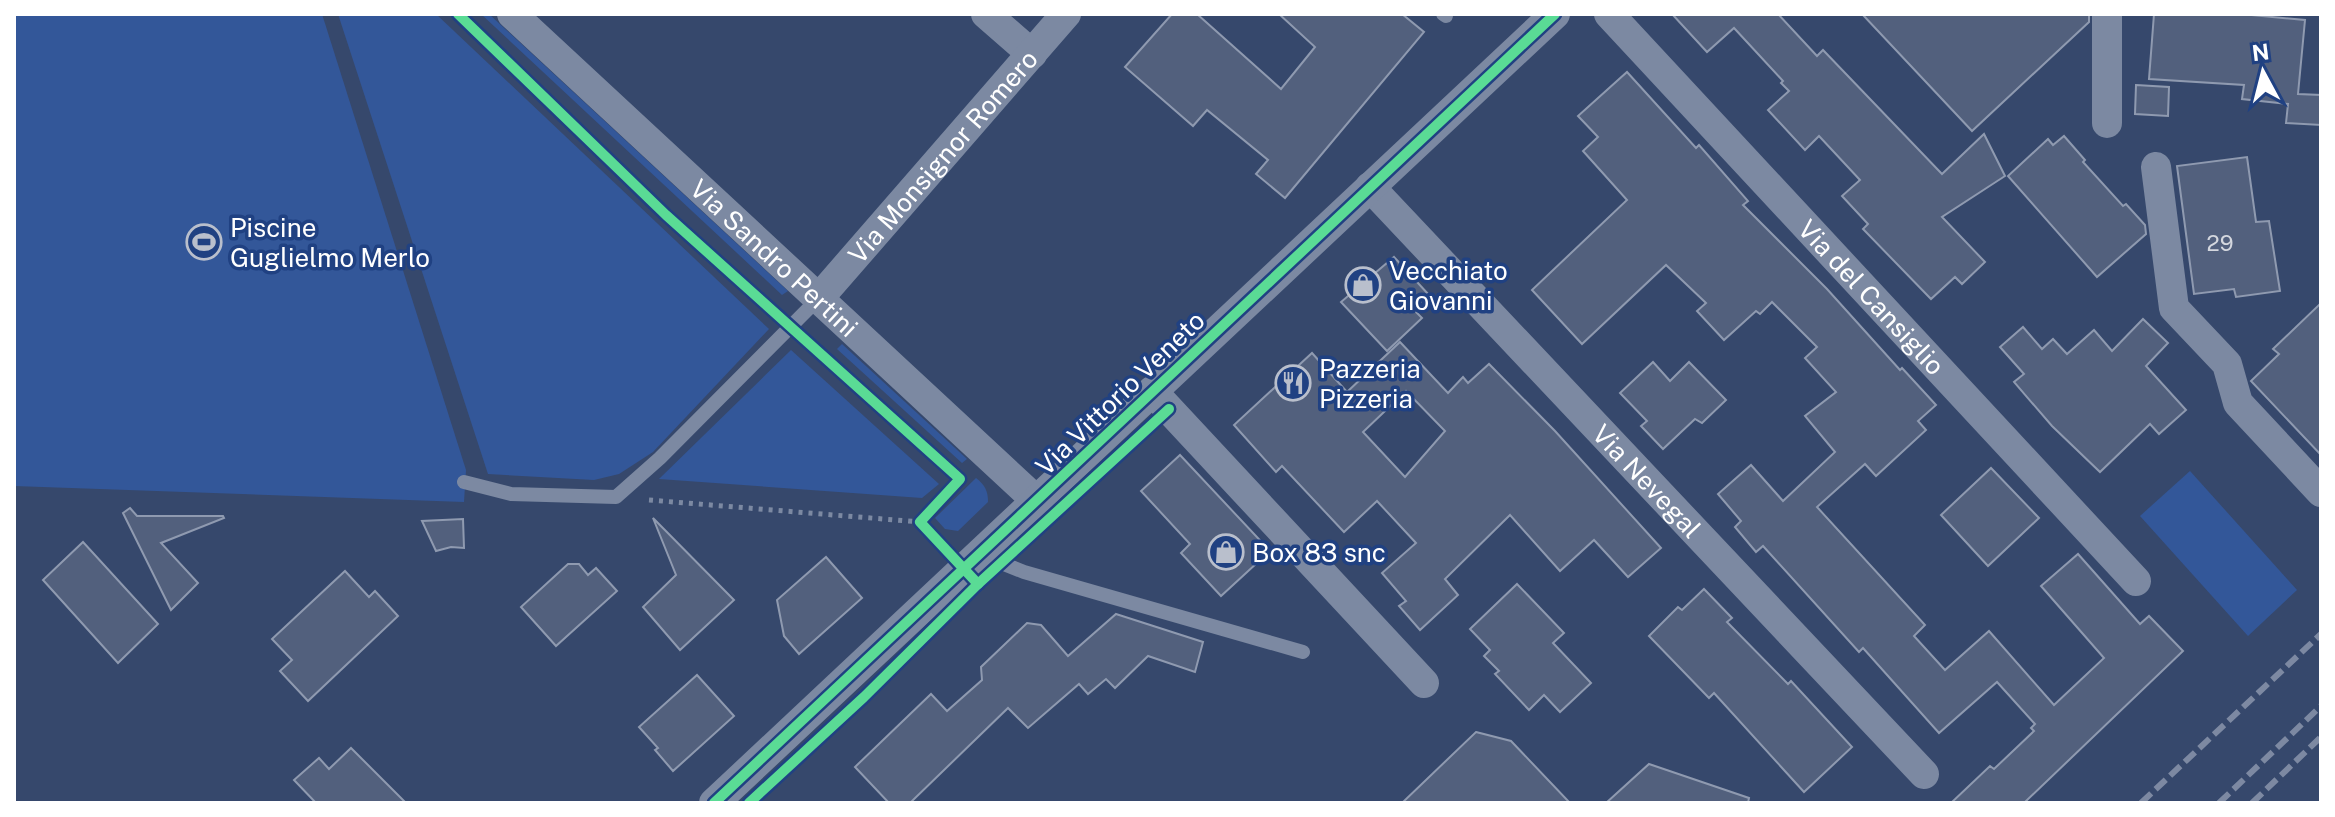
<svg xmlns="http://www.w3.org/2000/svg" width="2335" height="817" viewBox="0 0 2335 817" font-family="'Public Sans',sans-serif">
<rect width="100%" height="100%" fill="#36486c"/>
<!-- green -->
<g fill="#335799">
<path d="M14 14H322L466 470 464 502 14 486Z"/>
<path d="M338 14H436L769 329 653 452 619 474 594 480 488 474Z"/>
<path d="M481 14H489L788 291 782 295Z"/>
<path d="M842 344 967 459 962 463 837 349Z"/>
<path d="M791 350 939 484 922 498 659 479Z"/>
<path d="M2190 471 2297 590 2248 636 2140 516Z"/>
<path d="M976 478C985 485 988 491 988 502L958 531 945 529 935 518Z"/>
</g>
<!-- building -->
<g fill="#52607d" stroke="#8f9ab0" stroke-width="2" fill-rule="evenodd">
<path d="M1172 14H1197L1281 89 1315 47 1279 14H1402L1424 32 1285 198 1256 174 1268 160 1207 110 1193 126 1125 67Z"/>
<path d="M1672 14H1778L1817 56 1823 50 1942 174 1984 134 2005 176 1942 217 1985 262 1962 284 1955 277 1931 299 1863 229 1868 224 1842 196 1860 180 1819 136 1805 150 1768 110 1789 91 1781 83 1783 81 1734 28 1707 52Z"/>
<path d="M1862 14H2089V22L1972 131Z"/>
<path d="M2154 14H2241L2305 20 2298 94 2321 95V125L2286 123 2288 104 2242 99 2244 85 2149 79Z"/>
<path d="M1627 72 1696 148 1699 145 1748 201 1743 205 1827 289 1900 370 1902 368 1936 405 1918 421 1926 430 1876 476 1865 464 1817 507 1925 625 1914 636 1945 670 1989 631 2054 705 2104 658 2041 586 2078 554 2140 624 2149 616 2183 651 2024 803H1951L1990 766 1994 769 2034 731 2031 728 2035 724 1997 682 1939 733 1863 648 1859 652 1763 546 1756 552 1735 527 1741 521 1718 494 1751 465 1783 501 1835 452 1805 416 1836 392 1805 358 1817 347 1772 302 1760 314 1756 311 1724 340 1697 311 1706 303 1666 265 1582 344 1532 290 1627 200 1583 151 1598 137 1578 116Z"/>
<path d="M2136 85 2169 87 2168 116 2135 114Z"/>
<path d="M2064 136 2085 160 2083 162 2123 206 2126 204 2145 225 2146 234 2097 277 2008 176 2048 139 2053 145Z"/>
<path d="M2247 157 2256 222 2269 221 2280 291 2236 297 2234 289 2194 294 2177 166Z"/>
<path d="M1394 257 1429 295 1413 309 1422 318 1387 351 1341 302Z"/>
<path d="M2321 303V455L2251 381 2279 354 2273 349Z"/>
<path d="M2143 319 2168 343 2146 366 2186 410 2159 434 2150 424 2100 472 2052 426 2014 382 2024 374 2000 347 2023 327 2042 349 2053 339 2067 354 2094 330 2112 351Z"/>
<path d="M1400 342 1448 393 1463 377 1468 383 1489 364 1555 431 1661 548 1628 577 1594 540 1560 571 1510 515 1445 579 1458 595 1420 630 1399 606 1406 601 1382 573 1416 543 1377 501 1344 532 1282 466 1276 472 1234 425 1312 353 1347 392ZM1406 391 1445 431 1405 477 1363 432Z"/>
<path d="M1653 362 1670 381 1689 362 1726 400 1702 423 1695 419 1663 449 1641 426 1647 421 1620 393Z"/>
<path d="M1180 455 1270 551 1221 596 1181 553 1190 544 1141 491Z"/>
<path d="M1991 468 2039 518 1988 566 1941 515Z"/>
<path d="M130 508 137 516H223L224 518 161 543 198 583 171 610 123 513Z"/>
<path d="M653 518 734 600 680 650 643 607 676 575Z"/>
<path d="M463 519 464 548 451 547 436 551 422 521Z"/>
<path d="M83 542 158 624 118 663 43 580Z"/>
<path d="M826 557 862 598 799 654 784 636 777 600Z"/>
<path d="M568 564H579L588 575 596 568 617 591 556 646 521 607Z"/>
<path d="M345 571 369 597 375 591 398 616 308 701 280 671 292 660 272 639Z"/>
<path d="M1517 584 1564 633 1553 643 1591 683 1560 712 1544 695 1529 710 1495 674 1499 671 1484 656 1490 650 1470 629Z"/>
<path d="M1704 589 1732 618 1727 622 1788 684 1791 681 1852 747 1804 792 1714 693 1709 698 1649 636 1678 607 1682 610Z"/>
<path d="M1116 614 1203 642 1195 672 1148 656 1115 688 1106 679 1088 694 1079 684 1028 728 1008 708 910 803H889L855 767 931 694 947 711 982 680 981 667 1027 623 1041 625 1068 656Z"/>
<path d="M697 675 734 716 673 771 655 750 658 748 639 727Z"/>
<path d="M1476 732 1511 741 1570 803H1402Z"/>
<path d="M351 748 406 803H316L294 780 319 758 329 769Z"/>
<path d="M1649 764 1749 798 1748 803H1606Z"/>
</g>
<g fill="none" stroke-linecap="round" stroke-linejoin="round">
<!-- path -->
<path stroke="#7c89a2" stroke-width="5" stroke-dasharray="4 6" stroke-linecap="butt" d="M649 500 920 522"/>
<!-- lane -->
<g stroke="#7c89a2" stroke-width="14">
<path d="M1443 14 1446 16"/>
<path d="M464 482 511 494 616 497 660 458 819 298"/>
<path d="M979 554 1024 572 1303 652"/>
</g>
<!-- street -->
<g stroke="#7c89a2" stroke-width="30">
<path id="s1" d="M512 14 1038 502"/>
<path d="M986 14 1032 54"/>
<path id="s2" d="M1609 14 2136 581"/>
<path d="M2107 14V123"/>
<path d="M2156 167 2174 308 2227 364 2238 403 2321 492"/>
<path id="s3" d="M1370 187 1924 774"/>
<path id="s4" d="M819 298 1066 14"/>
<path d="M1152 391 1424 683"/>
<path d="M714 803 1555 14"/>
</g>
<!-- rail -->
<g stroke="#7d89a2" stroke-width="6" stroke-dasharray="14 6" stroke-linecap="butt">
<path d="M2141 803 2321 634"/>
<path d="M2219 803 2321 706"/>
<path d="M2252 803 2321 737"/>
</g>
<defs>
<g id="cycleway">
<path d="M458 14 666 215 960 479 920 522 978 584"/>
<path d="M714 803 1555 14"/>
<path d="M749 803 864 697 978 584 1169 409"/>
</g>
</defs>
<!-- cycleway casing -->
<use href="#cycleway" stroke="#204182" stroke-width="15"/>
<!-- cycleway -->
<use href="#cycleway" stroke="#5adb95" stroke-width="10"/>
</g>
<!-- icons -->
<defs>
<symbol id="stadium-ring" viewBox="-11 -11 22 22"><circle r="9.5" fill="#204182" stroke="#b9bfcc" stroke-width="1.5"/><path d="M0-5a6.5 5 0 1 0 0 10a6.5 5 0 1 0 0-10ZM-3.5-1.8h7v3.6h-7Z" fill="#b9bfcc"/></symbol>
<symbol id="shop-ring" viewBox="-11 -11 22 22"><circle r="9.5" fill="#204182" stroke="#b9bfcc" stroke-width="1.5"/><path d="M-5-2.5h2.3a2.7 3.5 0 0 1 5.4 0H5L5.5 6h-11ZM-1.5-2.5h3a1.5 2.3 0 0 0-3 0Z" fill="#b9bfcc"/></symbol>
<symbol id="restaurant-ring" viewBox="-11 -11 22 22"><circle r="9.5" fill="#204182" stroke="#b9bfcc" stroke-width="1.5"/><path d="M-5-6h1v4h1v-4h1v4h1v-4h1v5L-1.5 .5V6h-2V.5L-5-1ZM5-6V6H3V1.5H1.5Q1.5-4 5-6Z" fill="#b9bfcc"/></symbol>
</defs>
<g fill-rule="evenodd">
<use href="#stadium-ring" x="184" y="222" width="40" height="40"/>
<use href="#shop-ring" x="1343" y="265" width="40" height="40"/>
<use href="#restaurant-ring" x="1273" y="363" width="40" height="40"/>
<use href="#shop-ring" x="1206" y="532" width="40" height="40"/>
</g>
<g text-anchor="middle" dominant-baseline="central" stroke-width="7" stroke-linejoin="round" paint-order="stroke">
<!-- number labels -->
<g font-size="22" fill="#d4d7de">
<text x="2220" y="243">29</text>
</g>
<!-- street labels -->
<g font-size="26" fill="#fff" stroke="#204182">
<text stroke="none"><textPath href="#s4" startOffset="188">Via Monsignor Romero</textPath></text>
<text stroke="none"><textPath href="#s1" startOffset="358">Via Sandro Pertini</textPath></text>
<text stroke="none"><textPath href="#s2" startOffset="386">Via del Cansiglio</textPath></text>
<text transform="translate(1120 393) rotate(-44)">Via Vittorio Veneto</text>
<text stroke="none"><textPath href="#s3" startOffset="404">Via Nevegal</textPath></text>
</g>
<!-- poi labels -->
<g font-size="26" fill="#fff" stroke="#204182" text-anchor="start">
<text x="230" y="227">Piscine<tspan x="230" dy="30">Guglielmo Merlo</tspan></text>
<text x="1389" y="270">Vecchiato<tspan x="1389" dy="30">Giovanni</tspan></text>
<text x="1319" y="368">Pazzeria<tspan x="1319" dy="30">Pizzeria</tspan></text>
<text x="1252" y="552">Box 83 snc</text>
</g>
</g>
<!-- border -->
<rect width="2335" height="817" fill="none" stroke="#ffffff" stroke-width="32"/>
<!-- north arrow -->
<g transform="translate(2263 72) rotate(353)" stroke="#204182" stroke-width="6" paint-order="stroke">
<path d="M0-6L14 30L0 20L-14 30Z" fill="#ffffff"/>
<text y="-12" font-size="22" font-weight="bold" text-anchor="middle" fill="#ffffff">N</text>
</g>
</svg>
